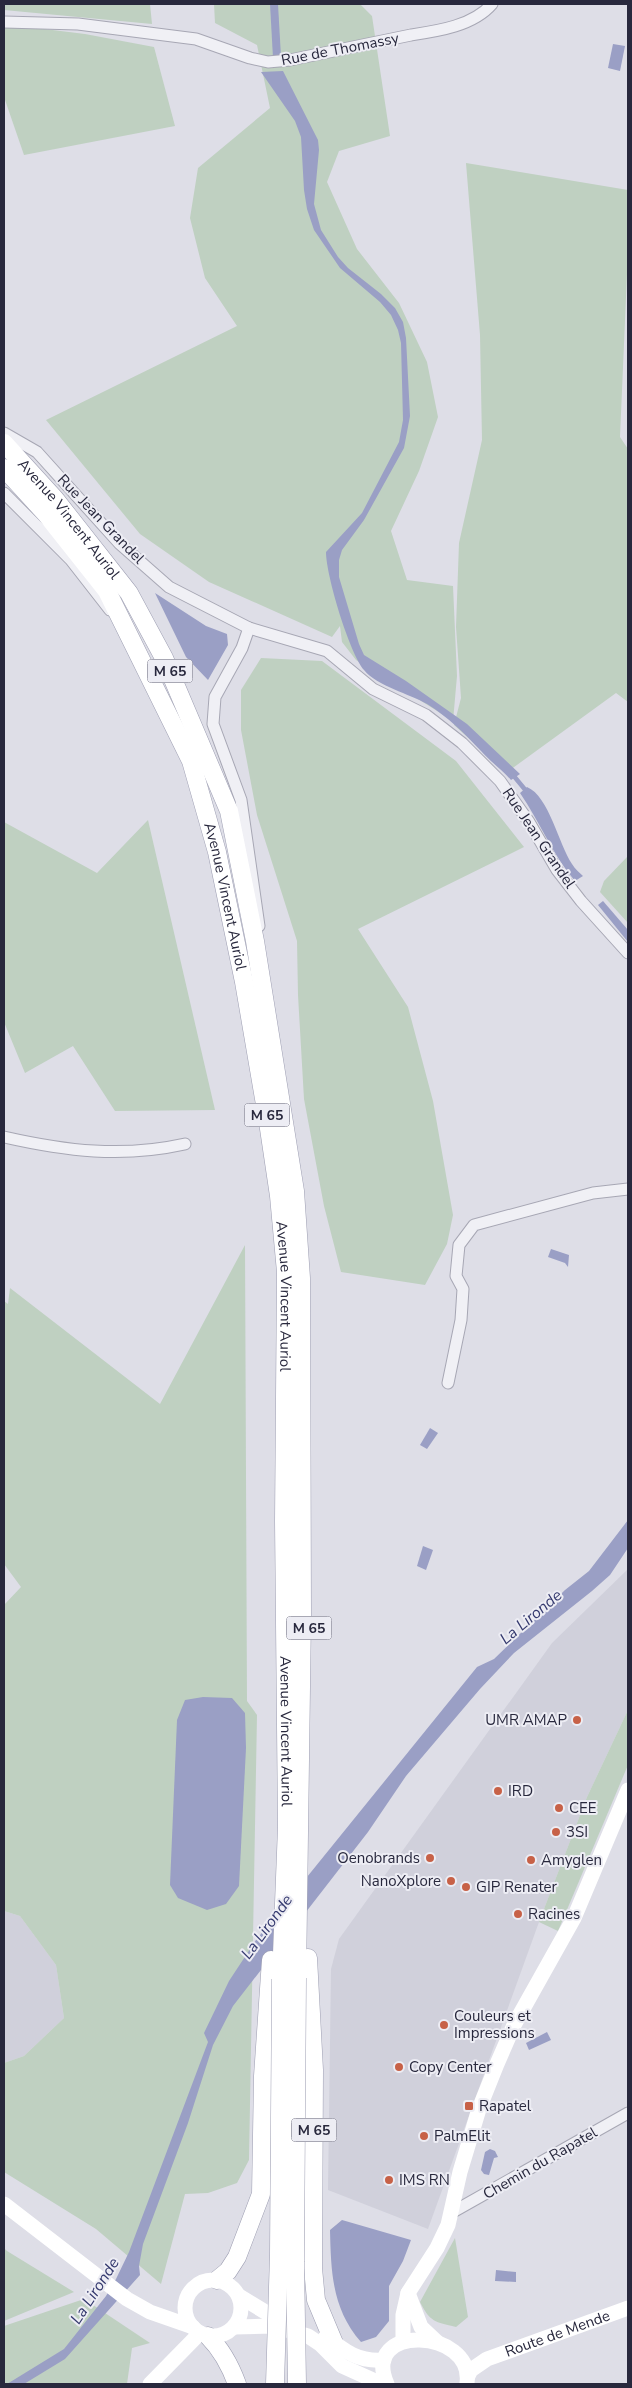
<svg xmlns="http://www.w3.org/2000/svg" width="632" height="2388" viewBox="0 0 632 2388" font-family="'Nunito Sans',sans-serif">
<rect width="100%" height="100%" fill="#dedee7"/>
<!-- built -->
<g fill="#d0d0db">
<path d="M628 1569V1710L587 1797 539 1922 428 2229 328 2190 331 1969 339 1939 552 1643Z"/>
<path d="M4 1911 20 1916 56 1965 64 2018 24 2056 4 2063Z"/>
</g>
<!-- green -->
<g fill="#bfd0c1">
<path d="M4 4H150L152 24 4 10Z"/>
<path d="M214 4H360L372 16 390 136 339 151 327 182 357 249 399 303 427 362 438 417 419 471 391 531 407 580 453 586 457 676 453 721 356 660 342 642 340 626 332 637 209 582 140 534 46 420 237 326 205 278 190 218 198 168 270 108 257 45 215 23Z"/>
<path d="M4 24 85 34 154 47 175 126 24 155 4 97Z"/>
<path d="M466 163 628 190V251L620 437 628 449V702L616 693 510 770 474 743 454 725 461 698 456 627 459 543 482 440 480 335Z"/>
<path d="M261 658 322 661 456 761 524 847 358 929 408 1007 433 1101 453 1215 447 1244 425 1285 341 1272 324 1206 304 1099 298 995 297 941 257 815 241 730V690Z"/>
<path d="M148 820 215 1110 115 1111 73 1046 25 1073 4 1022V822L97 873Z"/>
<path d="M628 856V923L600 892 604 881Z"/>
<path d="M245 1245 247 1701 257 1715 249 2160 237 2183 208 2193 185 2194 161 2284 96 2229 4 2172V2063L24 2056 64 2018 56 1965 20 1916 4 1911V1605L21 1587 4 1564V1301L8 1304 10 1288 160 1404Z"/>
<path d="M628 1710V1765L558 1931 539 1922 587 1797Z"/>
<path d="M455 2238 468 2317 456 2327C435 2322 430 2322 420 2302Z"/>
<path d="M4 2248 7 2251 74 2292 4 2321Z"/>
<path d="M84 2299 150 2343 132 2348 127 2384H4V2326Z"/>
</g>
<!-- water -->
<g fill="#9a9fc5">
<path d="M270 4H278L281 57 273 58Z"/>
<path d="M613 44 625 46 620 71 608 68Z"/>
<path d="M283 71 318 140 319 150 314 204 321 230 338 257 348 268 381 294 395 308 403 322 406 338 410 416 404 448 364 520 342 550 339 560V577L359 644 364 655 406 681 467 724 520 774 511 780C502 770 491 762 481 751 465 734 448 717 427 704 410 694 377 686 364 670 349 652 326 575 326 552L362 513 399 442 403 420 401 343 398 330 391 315 380 302 340 268 314 230 307 209 304 190 301 137 295 121 261 72Z"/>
<path d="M155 593 206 626 227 634 228 645 208 680 186 657Z"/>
<path d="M527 787C549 796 559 845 572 864 575 869 579 872 583 876L575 881C552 854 540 822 520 793Z"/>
<path d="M603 901 628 930V942L598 905Z"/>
<path d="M551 1249 569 1255 568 1267 565 1263 548 1257Z"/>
<path d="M430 1428 438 1433 427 1449 420 1445Z"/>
<path d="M628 1520V1548L610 1575 592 1591 514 1653 480 1689 406 1776 368 1832 233 2006 213 2045 188 2123 143 2244 139 2266 140 2275 65 2359 24 2384H7L64 2349 106 2296 116 2279 129 2252 208 2042 204 2033 229 1981 256 1940 477 1667 494 1659 565 1590 589 1571Z"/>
<path d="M423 1546 433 1550 426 1570 417 1566Z"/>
<path d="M203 1697 232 1698 245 1713 246 1748 239 1886 226 1904 207 1910 178 1898 170 1885 177 1720 185 1700Z"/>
<path d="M547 2032 551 2040 529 2050 526 2043Z"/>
<path d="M490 2149 495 2151 498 2157 494 2158 489 2175 484 2174 481 2170 485 2152Z"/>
<path d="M342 2220 411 2240 403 2261 389 2286V2321L376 2337 361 2342C332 2309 331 2272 330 2230Z"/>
<path d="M496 2270 516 2272V2282L495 2281Z"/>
</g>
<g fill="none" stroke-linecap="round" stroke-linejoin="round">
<!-- stream -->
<path stroke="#9a9fc5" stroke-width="4.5" d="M513 775 527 792"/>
<defs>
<g id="street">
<path d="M4 22 78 24 196 39 250 58 268 62 290 60 411 35C438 31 473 26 492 4"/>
<path d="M4 433 37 452 119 543 169 587 249 628 327 651 373 689 426 715 462 743 500 781 529 822 557 870 581 901 628 953"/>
<path d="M4 493 71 560 110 610"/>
<path d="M249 628 242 648 215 697 213 724 241 800 259 926"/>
<path d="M4 1137C66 1151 122 1158 185 1144"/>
<path d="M448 1383 461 1320 463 1289 456 1276 459 1245 474 1225 593 1193 628 1189"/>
<path d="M451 2213 628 2113"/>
</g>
<g id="primary">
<path id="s2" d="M4 443 55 499 129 593 164 658 229 811 255 941 295 1191 301 1278 302 1615 297 1978"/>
<path id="s3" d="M4 468 46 514 107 591 191 761 217 852 244 982 268 1122 279 1196 286 1272 284 1521 287 1827 281 1979"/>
<path d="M308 1958 314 2070 313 2268 316 2300 334 2343"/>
<path d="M217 2280 228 2271 237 2257 261 2194 263 2076 271 1960"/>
<path d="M208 2336C222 2350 230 2365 237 2384"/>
</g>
</defs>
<!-- street casing -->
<use href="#street" stroke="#a7a7b4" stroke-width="13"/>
<!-- primary casing -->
<use href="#primary" stroke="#9d9eb2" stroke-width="19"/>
<!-- street -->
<use href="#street" stroke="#f0f0f5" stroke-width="11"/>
<!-- secondary -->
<g stroke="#fff" stroke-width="15">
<path d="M4 2204 127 2299 150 2312 193 2327"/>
<circle cx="213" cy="2308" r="28"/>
<path d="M408 2293 421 2327 437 2342"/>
<path d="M239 2296 267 2313 287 2319"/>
<path d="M234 2327 272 2326 308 2336 320 2344 342 2366 382 2384"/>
<path d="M326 2336C345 2352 359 2362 384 2360"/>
<path d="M403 2341V2315L408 2293 437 2248 448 2225 460 2172 479 2109 497 2064 514 2025 574 1918 628 1790"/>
<path id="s1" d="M468 2376 471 2370 487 2359 628 2308"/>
<path d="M150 2384 200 2333"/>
<path d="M387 2384C360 2323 474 2328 467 2383"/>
</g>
<!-- primary -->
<use href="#primary" stroke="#fff" stroke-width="18"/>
<defs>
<g id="primary-bridge">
<path d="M275 2384 279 2255 281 1979"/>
<path d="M297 2384 295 2262 297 1978"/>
</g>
</defs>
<!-- primary-bridge casing -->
<use href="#primary-bridge" stroke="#9d9eb2" stroke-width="19" stroke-linecap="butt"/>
<!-- primary-bridge -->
<use href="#primary-bridge" stroke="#fff" stroke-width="18"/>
</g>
<!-- markers -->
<g fill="#c76147" stroke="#ededf4" stroke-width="2">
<circle cx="577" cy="1720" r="5"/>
<circle cx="498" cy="1791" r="5"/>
<circle cx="559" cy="1808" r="5"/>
<circle cx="556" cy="1832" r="5"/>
<circle cx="430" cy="1858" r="5"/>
<circle cx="531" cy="1860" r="5"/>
<circle cx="451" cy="1881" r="5"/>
<circle cx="466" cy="1887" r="5"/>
<circle cx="518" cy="1914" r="5"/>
<circle cx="444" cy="2025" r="5"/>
<circle cx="399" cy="2067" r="5"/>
<rect x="464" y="2101" width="10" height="10" rx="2.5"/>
<circle cx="424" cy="2136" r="5"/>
<circle cx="389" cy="2180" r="5"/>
</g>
<g text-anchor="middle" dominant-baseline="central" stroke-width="4" stroke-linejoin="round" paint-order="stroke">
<!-- shield labels -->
<g fill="#ededf4" stroke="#636374" stroke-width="1">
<rect x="147.5" y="659.5" width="45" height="23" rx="4"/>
<rect x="244.5" y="1103.5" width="45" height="23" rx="4"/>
<rect x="286.5" y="1616.5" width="45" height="23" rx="4"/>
<rect x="291.5" y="2118.5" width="45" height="23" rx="4"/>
</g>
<g font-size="14" font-weight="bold" fill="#28283d">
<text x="170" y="671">M 65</text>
<text x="267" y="1115">M 65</text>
<text x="309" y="1628">M 65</text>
<text x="314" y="2130">M 65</text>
</g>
<!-- street labels -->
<g font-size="15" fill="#28283d" stroke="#ededf4">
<text transform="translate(340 49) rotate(-11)">Rue de Thomassy</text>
<text stroke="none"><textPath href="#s2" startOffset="100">Avenue Vincent Auriol</textPath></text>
<text transform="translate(101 519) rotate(46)">Rue Jean Grandel</text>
<text transform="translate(539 838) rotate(56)">Rue Jean Grandel</text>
<text stroke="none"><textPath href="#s3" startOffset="490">Avenue Vincent Auriol</textPath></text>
<text stroke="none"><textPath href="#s3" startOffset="895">Avenue Vincent Auriol</textPath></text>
<text stroke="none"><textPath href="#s3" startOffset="1330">Avenue Vincent Auriol</textPath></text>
<text transform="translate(540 2163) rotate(-30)">Chemin du Rapatel</text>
<text stroke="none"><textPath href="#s1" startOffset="101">Route de Mende</textPath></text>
</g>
<!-- poi labels -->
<g font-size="15" fill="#28283d" stroke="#ededf4" text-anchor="start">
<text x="567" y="1720" text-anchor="end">UMR AMAP</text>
<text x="508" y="1791">IRD</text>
<text x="569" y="1808">CEE</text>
<text x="566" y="1832">3SI</text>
<text x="420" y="1858" text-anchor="end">Oenobrands</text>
<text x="541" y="1860">Amyglen</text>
<text x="441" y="1881" text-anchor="end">NanoXplore</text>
<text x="476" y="1887">GIP Renater</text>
<text x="528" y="1914">Racines</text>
<text x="454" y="2016">Couleurs et<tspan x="454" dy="17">Impressions</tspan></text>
<text x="409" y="2067">Copy Center</text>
<text x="479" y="2106">Rapatel</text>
<text x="434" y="2136">PalmElit</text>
<text x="399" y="2180">IMS RN</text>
</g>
<!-- water labels -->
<g font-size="16" font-style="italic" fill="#34396e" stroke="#ededf4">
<text transform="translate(531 1617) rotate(-40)">La Lironde</text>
<text transform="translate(267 1927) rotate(-54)">La Lironde</text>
<text transform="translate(95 2291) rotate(-57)">La Lironde</text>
</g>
</g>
<!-- border -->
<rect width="632" height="2388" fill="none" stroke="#28283d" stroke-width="10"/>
</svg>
